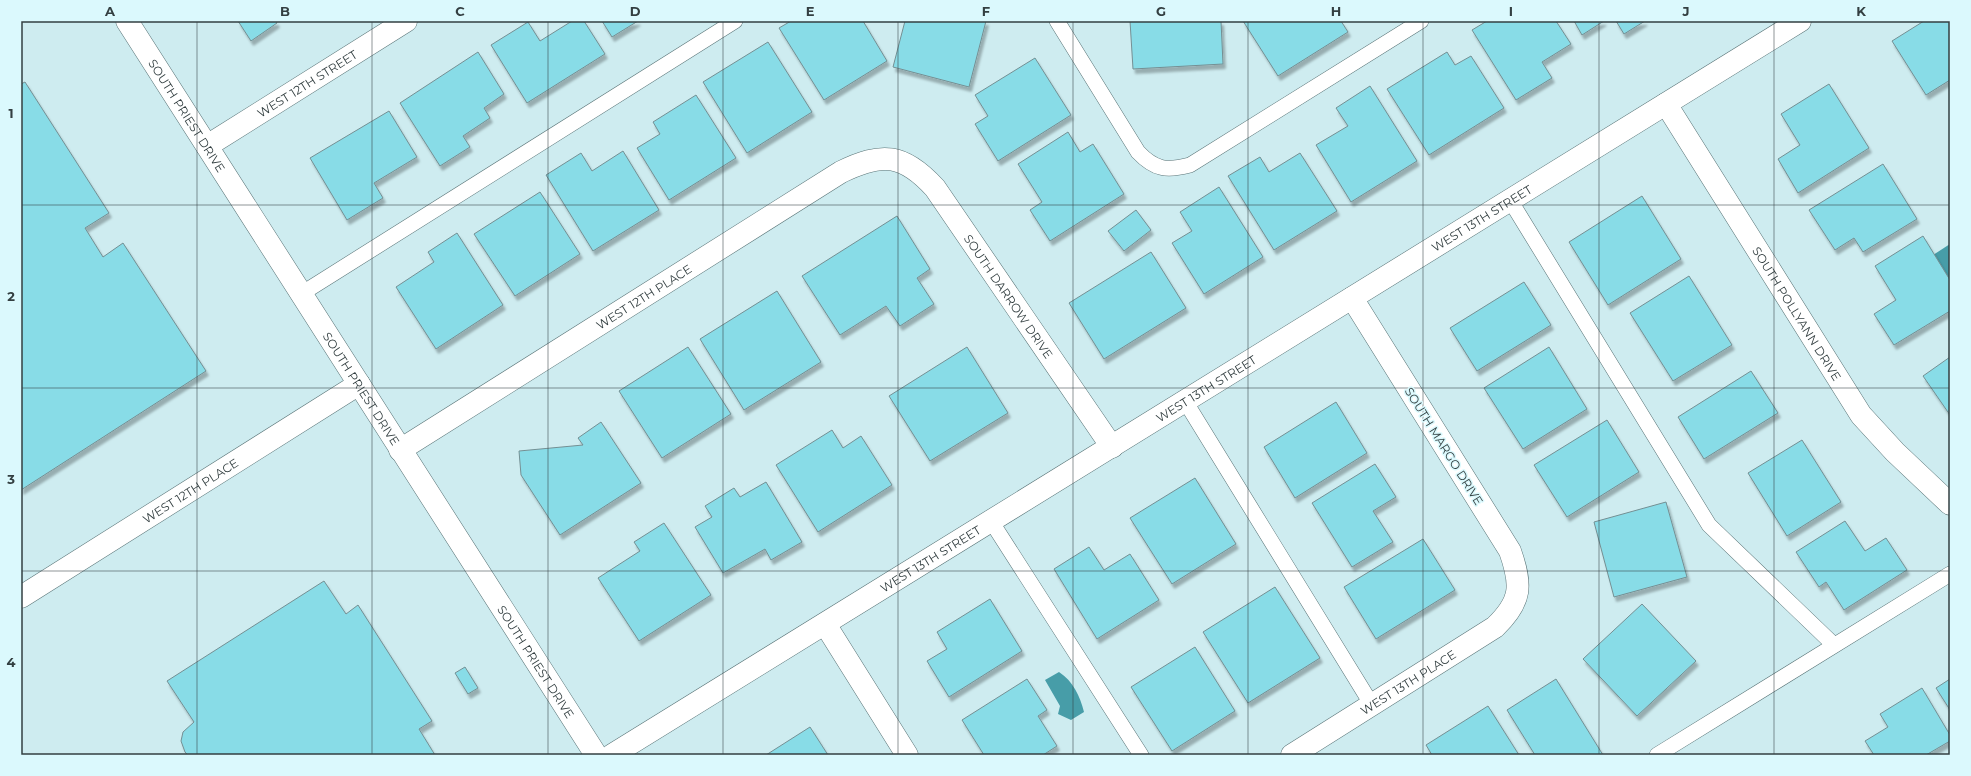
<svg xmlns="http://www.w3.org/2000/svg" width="1971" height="776" viewBox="0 0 1971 776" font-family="Montserrat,sans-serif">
<defs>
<filter id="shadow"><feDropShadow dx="2.5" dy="4.5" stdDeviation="1" flood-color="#0004"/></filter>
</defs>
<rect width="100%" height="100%" fill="#ceecf0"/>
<!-- water -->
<g fill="#479da8">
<path d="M1950 244V291L1930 257Z"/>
<path d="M1059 672C1073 681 1080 696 1084 712L1071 720 1058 714 1060 706 1045 680Z"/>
</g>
<!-- building -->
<g fill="#88dce7" stroke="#748f93" filter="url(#shadow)">
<path d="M238 21H276L277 23 251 41Z"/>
<path d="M572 21H584L605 54 527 103 491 45 528 22 540 41Z"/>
<path d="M602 21H638L612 37Z"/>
<path d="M791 21H863L887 61 824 100 779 28Z"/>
<path d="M905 21H986L969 87 893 67Z"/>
<path d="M1130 21H1221L1223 64 1133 69Z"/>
<path d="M1243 21H1341L1348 32 1278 76Z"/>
<path d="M1487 21H1556L1571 44 1542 62 1552 78 1516 100 1472 30Z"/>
<path d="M1574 21H1604L1582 35Z"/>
<path d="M1616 21H1645L1624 34Z"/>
<path d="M1924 21H1950V80L1926 95 1892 41Z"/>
<path d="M768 42 812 112 747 153 703 82Z"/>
<path d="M478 52 504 94 484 108 490 118 463 136 470 147 440 166 400 103Z"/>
<path d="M1447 52 1455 65 1471 56 1504 108 1429 155 1387 89Z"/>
<path d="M1035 58 1071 115 998 161 975 124 988 116 975 95Z"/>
<path d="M25 82 109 213 85 228 103 257 123 243 206 371 21 490V84Z"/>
<path d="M1829 84 1869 148 1798 193 1778 159 1800 145 1781 114Z"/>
<path d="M1370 86 1417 161 1351 202 1316 145 1348 126 1336 108Z"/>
<path d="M696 95 736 158 669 200 637 148 660 134 653 122Z"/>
<path d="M389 111 417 157 374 183 383 198 347 220 310 158Z"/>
<path d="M1068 132 1080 152 1093 144 1124 194 1050 241 1030 210 1042 202 1018 164Z"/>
<path d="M623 151 659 210 593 251 546 175 581 153 592 171Z"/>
<path d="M1300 153 1337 211 1274 250 1228 176 1260 157 1269 172Z"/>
<path d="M1883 164 1917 219 1863 252 1854 238 1835 250 1809 210Z"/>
<path d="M1219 187 1263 257 1204 294 1172 243 1192 231 1180 212Z"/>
<path d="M540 192 580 254 515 296 474 234Z"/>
<path d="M1642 196 1681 259 1608 305 1569 242Z"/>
<path d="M1136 210 1151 230 1124 251 1108 231Z"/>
<path d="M897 216 930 269 917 278 934 304 900 326 886 306 840 335 802 276Z"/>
<path d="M457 233 503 305 436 349 396 287 434 262 428 252Z"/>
<path d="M1923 236 1950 280V311L1894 345 1874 314 1896 300 1875 266Z"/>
<path d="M1151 252 1186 308 1104 359 1069 303Z"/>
<path d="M1689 276 1732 345 1673 381 1630 313Z"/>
<path d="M1524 282 1551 325 1477 371 1450 328Z"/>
<path d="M777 291 821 362 744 410 700 339Z"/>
<path d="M688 347 731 414 662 458 619 391Z"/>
<path d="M967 347 1008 413 930 461 889 396Z"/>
<path d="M1549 347 1587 409 1523 449 1484 388Z"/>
<path d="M1950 357V415L1923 376Z"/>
<path d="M1751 371 1778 413 1704 459 1678 417Z"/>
<path d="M1336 402 1367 453 1295 498 1264 447Z"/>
<path d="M1607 420 1639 472 1567 517 1534 465Z"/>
<path d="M601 422 641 483 560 535 521 475 519 451 583 445 578 438Z"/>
<path d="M832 430 843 448 861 436 892 485 818 532 776 465Z"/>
<path d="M1802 440 1841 502 1787 536 1748 473Z"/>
<path d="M1375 464 1396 497 1373 511 1393 542 1352 567 1312 503Z"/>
<path d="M1195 478 1236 544 1172 584 1130 518Z"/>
<path d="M766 482 802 542 771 560 765 549 723 573 695 527 712 517 705 506 734 488 740 497Z"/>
<path d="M1666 502 1687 577 1614 597 1594 522Z"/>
<path d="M1845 521 1865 551 1886 538 1907 570 1844 610 1826 582 1819 587 1796 552Z"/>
<path d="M664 523 711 595 639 641 598 578 640 551 634 542Z"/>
<path d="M1423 539 1455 590 1376 639 1344 587Z"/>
<path d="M1089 547 1104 570 1130 554 1159 600 1097 639 1054 569Z"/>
<path d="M324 581 346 614 358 605 432 721 419 729 435 755H188L185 752 181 741 183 732 194 722 167 681Z"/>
<path d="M1275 587 1320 658 1248 703 1203 632Z"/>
<path d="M990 599 1022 651 949 697 927 661 947 649 937 632Z"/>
<path d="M1642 604 1696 661 1637 716 1583 659Z"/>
<path d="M1195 647 1235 711 1172 751 1131 687Z"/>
<path d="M465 667 478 688 468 694 455 673Z"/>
<path d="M1027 679 1047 710 1038 716 1057 746 1043 755H984L962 720Z"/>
<path d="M1556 679 1603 755H1535L1507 710Z"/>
<path d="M1950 679V710L1936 688Z"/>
<path d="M1922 688 1950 735V741L1926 755H1874L1865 741 1888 727 1880 714Z"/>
<path d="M1488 706 1519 755H1432L1426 745Z"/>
<path d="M810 727 828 755H766Z"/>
</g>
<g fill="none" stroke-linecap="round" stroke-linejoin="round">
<defs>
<g id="lane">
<path d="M1057 21 1138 152C1155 170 1167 171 1190 165L1421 21"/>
<path d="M1510 200 1709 525 1834 645"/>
<path d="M301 294 735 21"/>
<path d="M1185 401 1372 705"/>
<path d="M991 521 1141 755"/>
<path d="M1657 755 1950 574"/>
</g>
<g id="street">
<path id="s1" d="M1666 104 1861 415 1895 452 1950 504"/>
<path id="s2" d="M207 146 406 21"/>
<path id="s3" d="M400 450 841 172C882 152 903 153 935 188L1112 447"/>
<path id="s4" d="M21 597 359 384"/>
<path d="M825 624 907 755"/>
<path id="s5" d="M1292 755 1495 627C1522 601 1522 585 1510 551L1352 298"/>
</g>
<g id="secondary">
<path id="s6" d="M127 21 596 755"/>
<path id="s7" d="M612 755 1800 21"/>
</g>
</defs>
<!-- lane casing -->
<use href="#lane" stroke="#587376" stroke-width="16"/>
<!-- street casing -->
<use href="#street" stroke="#587376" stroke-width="23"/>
<!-- secondary casing -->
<use href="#secondary" stroke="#587376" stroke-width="23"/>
<!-- lane -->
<use href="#lane" stroke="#fff" stroke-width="15"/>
<!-- street -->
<use href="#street" stroke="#fff" stroke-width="22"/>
<!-- secondary -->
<use href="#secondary" stroke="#fff" stroke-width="22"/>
</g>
<!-- grid -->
<path fill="none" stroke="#333f41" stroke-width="1" stroke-opacity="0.55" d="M197 21V755M372 21V755M548 21V755M723 21V755M898 21V755M1073 21V755M1248 21V755M1423 21V755M1599 21V755M1774 21V755M21 205H1950M21 388H1950M21 571H1950"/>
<g text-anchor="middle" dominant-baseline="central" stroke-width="3" stroke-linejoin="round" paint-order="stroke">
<!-- street labels -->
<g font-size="12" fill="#333f41" stroke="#dbf9fd">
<text stroke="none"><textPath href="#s2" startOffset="118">WEST 12TH STREET</textPath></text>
<text stroke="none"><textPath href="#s6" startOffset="112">SOUTH PRIEST DRIVE</textPath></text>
<text stroke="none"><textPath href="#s7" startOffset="1022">WEST 13TH STREET</textPath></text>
<text stroke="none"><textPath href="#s3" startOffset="758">SOUTH DARROW DRIVE</textPath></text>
<text stroke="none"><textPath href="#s3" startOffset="288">WEST 12TH PLACE</textPath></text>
<text stroke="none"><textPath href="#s1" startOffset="247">SOUTH POLLYANN DRIVE</textPath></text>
<text stroke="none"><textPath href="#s6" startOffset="436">SOUTH PRIEST DRIVE</textPath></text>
<text stroke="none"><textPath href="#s7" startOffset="698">WEST 13TH STREET</textPath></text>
<text transform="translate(1444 446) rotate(58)">SOUTH MARGO DRIVE</text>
<text stroke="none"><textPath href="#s4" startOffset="200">WEST 12TH PLACE</textPath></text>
<text stroke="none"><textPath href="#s7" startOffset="374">WEST 13TH STREET</textPath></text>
<text stroke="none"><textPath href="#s6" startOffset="760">SOUTH PRIEST DRIVE</textPath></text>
<text stroke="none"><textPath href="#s5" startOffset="137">WEST 13TH PLACE</textPath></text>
</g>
</g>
<!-- border -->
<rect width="1971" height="776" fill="none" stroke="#dbf9fd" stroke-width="44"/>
<rect x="22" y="22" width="1927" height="732" fill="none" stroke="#333f41" stroke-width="1.5"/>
<g font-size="13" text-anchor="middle" font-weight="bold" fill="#333f41">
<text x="110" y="16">A</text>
<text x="285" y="16">B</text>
<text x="460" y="16">C</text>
<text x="635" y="16">D</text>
<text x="810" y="16">E</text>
<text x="986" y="16">F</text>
<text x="1161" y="16">G</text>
<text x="1336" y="16">H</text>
<text x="1511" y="16">I</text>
<text x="1686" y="16">J</text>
<text x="1861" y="16">K</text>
<text x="11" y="118">1</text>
<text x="11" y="301">2</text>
<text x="11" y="484">3</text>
<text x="11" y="667">4</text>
</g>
</svg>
